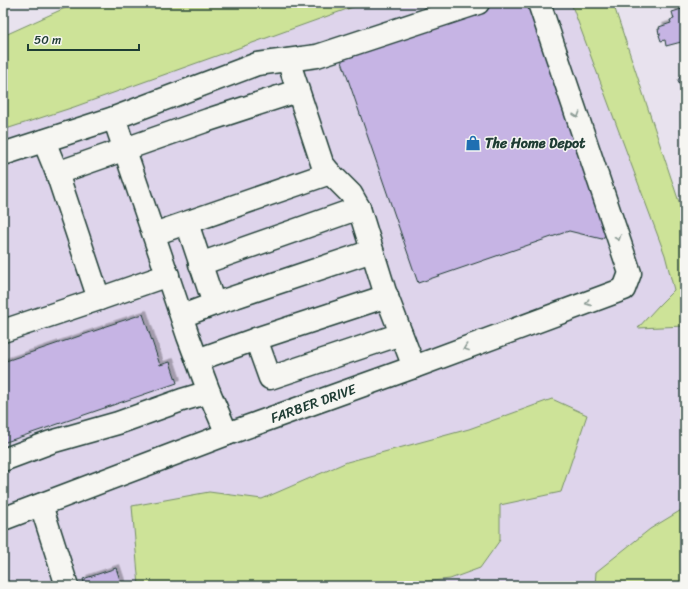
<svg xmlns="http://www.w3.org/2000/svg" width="688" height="589" viewBox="0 0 688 589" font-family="Sriracha,sans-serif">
<defs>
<filter id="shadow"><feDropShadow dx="3.5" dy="-3.5" stdDeviation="0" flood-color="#0004"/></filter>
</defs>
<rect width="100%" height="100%" fill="#e8e2ee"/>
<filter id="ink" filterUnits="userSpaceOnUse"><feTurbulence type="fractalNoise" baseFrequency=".025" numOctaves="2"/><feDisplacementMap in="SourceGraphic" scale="8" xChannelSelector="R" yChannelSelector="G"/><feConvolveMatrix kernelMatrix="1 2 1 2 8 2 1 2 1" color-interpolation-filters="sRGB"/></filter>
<g filter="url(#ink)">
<!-- built -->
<path fill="#ded4eb" d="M322 3H581L685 284V586H3V107Z"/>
<!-- green -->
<g fill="#cde398" stroke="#769066">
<path d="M76 3H364L74 107 3 130V36Z"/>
<path d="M571 3H613L685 220V326L638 328 659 305 674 290 665 255Z"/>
<path d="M552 399 587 415 561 492 500 505V540L480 568 450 579 405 584 402 586H139L132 506 209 492 262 499 347 462 469 429Z"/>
<path d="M683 509 685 510V586H595L596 572 650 529Z"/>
</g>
<!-- building -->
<g fill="#c6b4e4" stroke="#1f3d34" filter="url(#shadow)">
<path d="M495 3H528L606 234 602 239 569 231 418 283 340 56Z"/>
<path d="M685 8V41L666 46 665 40 661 41 659 35H660V33L659 34 658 29H660L659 27 671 23 670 20 674 19 672 12Z"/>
<path d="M685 76V84L680 86 678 80 680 77Z"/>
<path d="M143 314 160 365 170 362 177 383 3 443V362L103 328V327Z"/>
<path d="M116 568 122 586H85L83 579Z"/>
</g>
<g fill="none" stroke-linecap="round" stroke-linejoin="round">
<defs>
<g id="minor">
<path d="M288 60 322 163 330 173 351 194 359 208 385 292 414 367"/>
<path d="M114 118 188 336 209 392"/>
<path d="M44 141 57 173 208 120 297 91"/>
<path d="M3 154 114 118 257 64 317 56 478 3"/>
<path d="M57 173 99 299 168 275"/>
<path d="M187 223 214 304"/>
<path d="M154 234 330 173"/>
<path d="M200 264 359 208"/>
<path d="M182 316 214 304 372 251"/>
<path d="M3 331 99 299"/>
<path d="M256 339 387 296"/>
<path d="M197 360 256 339 270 378 401 334"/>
<path d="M3 460 51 442 118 423 182 400 209 392 227 434"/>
<path d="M41 505 67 586"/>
<path id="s1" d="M3 519 227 434 414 367 624 289 630 273 539 3"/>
</g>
</defs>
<!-- minor casing -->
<use href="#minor" stroke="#1f3d34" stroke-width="25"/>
<!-- minor -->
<use href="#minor" stroke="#f6f6f2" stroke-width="22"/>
</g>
<!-- one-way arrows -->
<defs><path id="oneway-chevron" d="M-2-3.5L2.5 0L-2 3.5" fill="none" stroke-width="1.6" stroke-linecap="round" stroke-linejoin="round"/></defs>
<g stroke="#8a9a93">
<use href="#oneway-chevron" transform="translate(577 115) rotate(71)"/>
<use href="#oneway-chevron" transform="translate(618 238) rotate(71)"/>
<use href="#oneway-chevron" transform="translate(588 303) rotate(160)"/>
<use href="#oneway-chevron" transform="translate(466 348) rotate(160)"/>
</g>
</g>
<!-- icons -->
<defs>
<symbol id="shop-bare" viewBox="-9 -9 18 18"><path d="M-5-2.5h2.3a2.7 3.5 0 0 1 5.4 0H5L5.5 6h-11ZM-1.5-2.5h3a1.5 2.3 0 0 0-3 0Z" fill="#1f6fb2" stroke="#f6f6f2" stroke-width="2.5" paint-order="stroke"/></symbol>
</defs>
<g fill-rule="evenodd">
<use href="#shop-bare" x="462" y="132" width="22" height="22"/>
</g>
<g text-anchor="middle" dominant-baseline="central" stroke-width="3" stroke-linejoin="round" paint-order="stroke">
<!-- poi labels -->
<g font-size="14" font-weight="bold" fill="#1f3d34" stroke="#f6f6f2" text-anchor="start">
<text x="485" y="143">The Home Depot</text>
</g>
<!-- street labels -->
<g font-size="14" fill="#1f3d34" stroke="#f6f6f2">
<text stroke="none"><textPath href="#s1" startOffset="331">FARBER DRIVE</textPath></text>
</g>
</g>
<!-- margin -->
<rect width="688" height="589" fill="none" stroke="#f6f6f2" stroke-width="16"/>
<rect x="8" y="8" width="672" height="573" fill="none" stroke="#1f3d34" stroke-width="1.5" filter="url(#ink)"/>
<!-- scale -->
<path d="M28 44v6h111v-6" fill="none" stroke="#1f3d34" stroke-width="2"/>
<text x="34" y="44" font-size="12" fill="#1f3d34" stroke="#f6f6f2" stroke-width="3" paint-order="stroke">50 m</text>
</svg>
